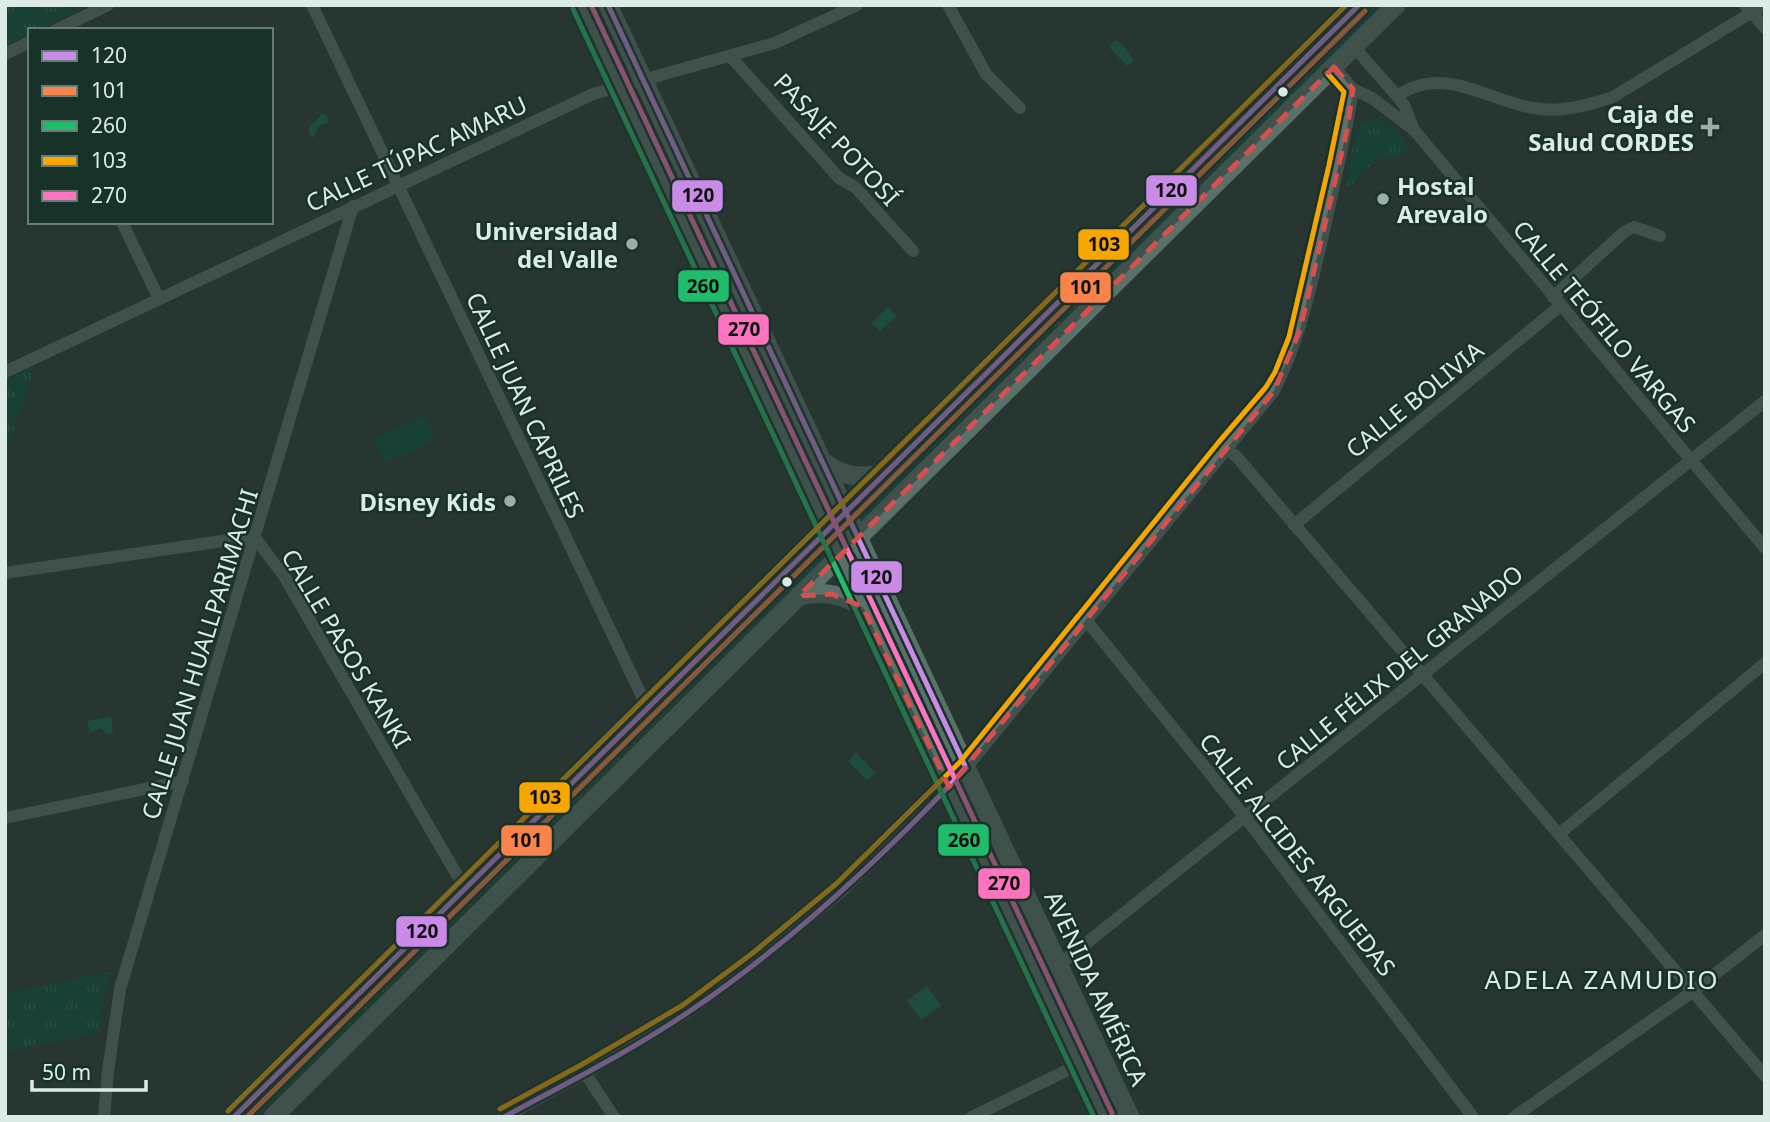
<svg xmlns="http://www.w3.org/2000/svg" width="1770" height="1122" viewBox="0 0 1770 1122" font-family="'Noto Sans',sans-serif">
<defs>
<pattern id="grass-tufts" width="24" height="20" patternUnits="userSpaceOnUse" patternTransform="scale(1.75)"><rect width="24" height="20" fill="#054c3c"/><path d="M3 7l-1-3M5 7V3M7 7l1-3M15 17l-1-3M17 17v-4M19 17l1-3" fill="none" stroke="#296658"/></pattern>
</defs>
<rect width="100%" height="100%" fill="#283632"/>
<!-- grass -->
<g fill="url(#grass-tufts)">
<path d="M5 5H89L38 30H30V34L5 45Z"/>
<path d="M592 5H596L625 65 621 67Z"/>
<path d="M1374 5H1382L860 521 858 516Z"/>
<path d="M1377 118 1394 127 1411 147 1399 157C1379 153 1363 171 1351 187L1345 186 1356 132 1361 124Z"/>
<path d="M652 123 832 505 829 507 649 125Z"/>
<path d="M35 366 5 456V380Z"/>
<path d="M824 548 827 554 257 1117H250Z"/>
<path d="M857 559 954 765 950 767 853 561Z"/>
<path d="M967 792 1119 1117H1112L963 797Z"/>
<path d="M111 972 106 992 101 997 104 1002 98 1033 5 1052V993Z"/>
</g>
<!-- garden -->
<path fill="#054c3c" d="M425 416 436 441 384 463 373 438Z"/>
<!-- water -->
<g fill="#136754">
<path d="M1115 40C1124 44 1130 52 1133 62L1127 66 1109 47Z"/>
<path d="M323 113 329 119 328 123 320 125 313 138 309 133V127Z"/>
<path d="M888 307 897 316 880 331 871 323Z"/>
<path d="M111 717 113 733 107 734 101 728 90 733 87 721Z"/>
<path d="M856 753 875 773 867 781 848 761Z"/>
<path d="M927 986 941 1006 921 1020 907 1000Z"/>
</g>
<g fill="none" stroke-linecap="round" stroke-linejoin="round">
<!-- street -->
<g stroke="#5e716c" stroke-width="12">
<path d="M312 5 648 709"/>
<path d="M948 5 986 74 1020 108"/>
<path d="M1745 5 1765 28"/>
<path d="M56 30 108 5"/>
<path d="M1354 47 1397 96 1404 105 1414 130"/>
<path d="M5 54 30 42"/>
<path d="M731 57 839 178 855 187 913 251"/>
<path d="M1334 67 1353 89 1372 98 1414 130 1765 548"/>
<path d="M1397 96C1443 64 1486 100 1533 108 1561 113 1586 106 1613 97L1764 5"/>
<path d="M122 222 159 299"/>
<path d="M1553 297 1624 232 1634 227 1660 236"/>
<path d="M5 372 593 94 775 43 857 5"/>
<path d="M1225 449 1236 456 1765 1076"/>
<path d="M1294 525 1560 306"/>
<path d="M5 573 236 539H256L284 576 465 889"/>
<path d="M1086 620 1245 817 1473 1117"/>
<path d="M5 818 183 781"/>
<path d="M1559 834 1765 663"/>
<path d="M1059 965 1765 401"/>
<path d="M585 1073 614 1117"/>
<path d="M104 1117 108 1071 120 989 353 206"/>
<path d="M504 1117 585 1073 688 1012 759 959 842 891 966 768 1274 391C1300 340 1311 287 1324 231 1334 184 1346 137 1353 89"/>
<path d="M972 1117 1080 1064"/>
<path d="M1514 1117 1692 992 1765 935"/>
</g>
<!-- primary -->
<g stroke="#597169" stroke-width="19">
<path d="M581 5 1104 1117"/>
<path d="M608 5 1130 1117"/>
<path d="M821 460C840 476 862 481 887 471"/>
<path d="M799 596C823 590 843 594 863 607"/>
<path d="M234 1117 1359 5"/>
<path d="M273 1117 1396 5"/>
</g>
<defs>
<g id="bus-1">
<path d="M608 5 966 768"/>
<path d="M234 1117 1359 5"/>
<path d="M504 1117C567 1083 631 1051 690 1011 792 942 882 858 966 768"/>
</g>
<path id="bus-2" d="M247 1117 1365 11"/>
<path id="bus-3" d="M573 9 1094 1117"/>
<g id="bus-4">
<path d="M500 1109 581 1065 683 1005 754 952 836 884 960 762 1218 443 1266 387 1275 372 1289 337 1329 165 1344 92 1327 73"/>
<path d="M228 1111 1346 5"/>
</g>
<path id="bus-5" d="M591 5 1112 1113"/>
</defs>
<!-- bus-1 casing -->
<use href="#bus-1" stroke="#18322a" stroke-width="10"/>
<!-- bus-2 casing -->
<use href="#bus-2" stroke="#18322a" stroke-width="10"/>
<!-- bus-3 casing -->
<use href="#bus-3" stroke="#18322a" stroke-width="10"/>
<!-- bus-4 casing -->
<use href="#bus-4" stroke="#18322a" stroke-width="10"/>
<!-- bus-5 casing -->
<use href="#bus-5" stroke="#18322a" stroke-width="10"/>
<!-- bus-1 -->
<use href="#bus-1" stroke="#ca8be6" stroke-width="5"/>
<!-- bus-2 -->
<use href="#bus-2" stroke="#f8844c" stroke-width="5"/>
<!-- bus-3 -->
<use href="#bus-3" stroke="#20bc6c" stroke-width="5"/>
<!-- bus-4 -->
<use href="#bus-4" stroke="#f7a600" stroke-width="5"/>
<!-- bus-5 -->
<use href="#bus-5" stroke="#fc73be" stroke-width="5"/>
</g>
<!-- marked area -->
<path d="M0 0H1770V1122H0ZM1334 67 1353 89 1347 130 1300 330 1274 391 949 787 863 607 832 594 799 596Z" fill="#283632" fill-opacity=".55" fill-rule="evenodd"/>
<path fill="none" stroke="#d74f4e" stroke-width="5" stroke-dasharray="14 9" stroke-linejoin="round" d="M1334 67 1353 89 1347 130 1300 330 1274 391 949 787 863 607 832 594 799 596Z"/>
<!-- markers -->
<g fill="#dcebe6" stroke="#18322a" stroke-width="2.5">
<circle cx="1283" cy="92" r="6"/>
<circle cx="787" cy="582" r="6"/>
</g>
<g fill="#9daca7" stroke="#18322a" stroke-width="2.5">
<path d="M1706.5 116.5h7v7h7v7h-7v7h-7v-7h-7v-7h7z"/>
<circle cx="1383" cy="199" r="7"/>
<circle cx="632" cy="244" r="7"/>
<circle cx="510" cy="501" r="7"/>
</g>
<g text-anchor="middle" dominant-baseline="central" stroke-width="5" stroke-linejoin="round" paint-order="stroke">
<!-- poi labels -->
<g font-size="24" font-weight="bold" fill="#dcebe6" stroke="#18322a" text-anchor="end">
<text x="1694" y="113">Caja de<tspan x="1694" dy="28">Salud CORDES</tspan></text>
<text x="1397" y="185" text-anchor="start">Hostal<tspan x="1397" dy="28">Arevalo</tspan></text>
<text x="618" y="230">Universidad<tspan x="618" dy="28">del Valle</tspan></text>
<text x="496" y="501">Disney Kids</text>
</g>
<!-- street labels -->
<g font-size="24" fill="#dcebe6" stroke="#18322a">
<text transform="translate(837 139) rotate(47)">PASAJE POTOSÍ</text>
<text transform="translate(416 153) rotate(-25)">CALLE TÚPAC AMARU</text>
<text transform="translate(1605 326) rotate(50)">CALLE TEÓFILO VARGAS</text>
<text transform="translate(1414 399) rotate(-39)">CALLE BOLIVIA</text>
<text transform="translate(526 405) rotate(65)">CALLE JUAN CAPRILES</text>
<text transform="translate(347 648) rotate(59)">CALLE PASOS KANKI</text>
<text transform="translate(199 654) rotate(-73)">CALLE JUAN HUALLPARIMACHI</text>
<text transform="translate(1399 667) rotate(-39)">CALLE FÉLIX DEL GRANADO</text>
<text transform="translate(1298 854) rotate(52)">CALLE ALCIDES ARGUEDAS</text>
<text transform="translate(1097 988) rotate(65)">AVENIDA AMÉRICA</text>
</g>
<!-- neighbourhood labels -->
<g font-size="26" letter-spacing="2" fill="#dcebe6" stroke="#18322a">
<text x="1602" y="979">ADELA ZAMUDIO</text>
</g>
</g>
<g stroke="#18322a" stroke-width="2.5">
<rect x="1145" y="174" width="53" height="33" rx="7" fill="#ca8be6"/>
<rect x="671" y="179" width="53" height="34" rx="7" fill="#ca8be6"/>
<rect x="1077" y="228" width="53" height="33" rx="7" fill="#f7a600"/>
<rect x="677" y="269" width="53" height="34" rx="7" fill="#20bc6c"/>
<rect x="1059" y="271" width="53" height="33" rx="7" fill="#f8844c"/>
<rect x="717" y="313" width="53" height="33" rx="7" fill="#fc73be"/>
<rect x="850" y="560" width="53" height="34" rx="7" fill="#ca8be6"/>
<rect x="518" y="781" width="53" height="33" rx="7" fill="#f7a600"/>
<rect x="937" y="823" width="53" height="34" rx="7" fill="#20bc6c"/>
<rect x="500" y="824" width="53" height="33" rx="7" fill="#f8844c"/>
<rect x="977" y="867" width="54" height="33" rx="7" fill="#fc73be"/>
<rect x="395" y="915" width="53" height="33" rx="7" fill="#ca8be6"/>
</g>
<g font-size="19" text-anchor="middle" font-weight="bold" fill="#111">
<text x="1171" y="197">120</text>
<text x="698" y="202">120</text>
<text x="1104" y="251">103</text>
<text x="703" y="293">260</text>
<text x="1086" y="294">101</text>
<text x="744" y="336">270</text>
<text x="876" y="584">120</text>
<text x="545" y="804">103</text>
<text x="964" y="847">260</text>
<text x="526" y="847">101</text>
<text x="1004" y="890">270</text>
<text x="422" y="938">120</text>
</g>
<!-- border -->
<rect width="1770" height="1122" fill="none" stroke="#dcebe6" stroke-width="14"/>
<!-- legend -->
<rect x="28" y="28" width="245" height="196" fill="#18322a" stroke="#667c75" stroke-width="2"/>
<rect x="42" y="51" width="35" height="10" fill="#ca8be6" stroke="#667c75" stroke-width="2"/>
<text x="91" y="63" font-size="21" fill="#dcebe6">120</text>
<rect x="42" y="86" width="35" height="10" fill="#f8844c" stroke="#667c75" stroke-width="2"/>
<text x="91" y="98" font-size="21" fill="#dcebe6">101</text>
<rect x="42" y="121" width="35" height="10" fill="#20bc6c" stroke="#667c75" stroke-width="2"/>
<text x="91" y="133" font-size="21" fill="#dcebe6">260</text>
<rect x="42" y="156" width="35" height="10" fill="#f7a600" stroke="#667c75" stroke-width="2"/>
<text x="91" y="168" font-size="21" fill="#dcebe6">103</text>
<rect x="42" y="191" width="35" height="10" fill="#fc73be" stroke="#667c75" stroke-width="2"/>
<text x="91" y="203" font-size="21" fill="#dcebe6">270</text>
<!-- scale -->
<path d="M32 1080v10h114v-10" fill="none" stroke="#dcebe6" stroke-width="3.5"/>
<text x="42" y="1080" font-size="21" fill="#dcebe6" stroke="#18322a" stroke-width="5" paint-order="stroke">50 m</text>
</svg>
